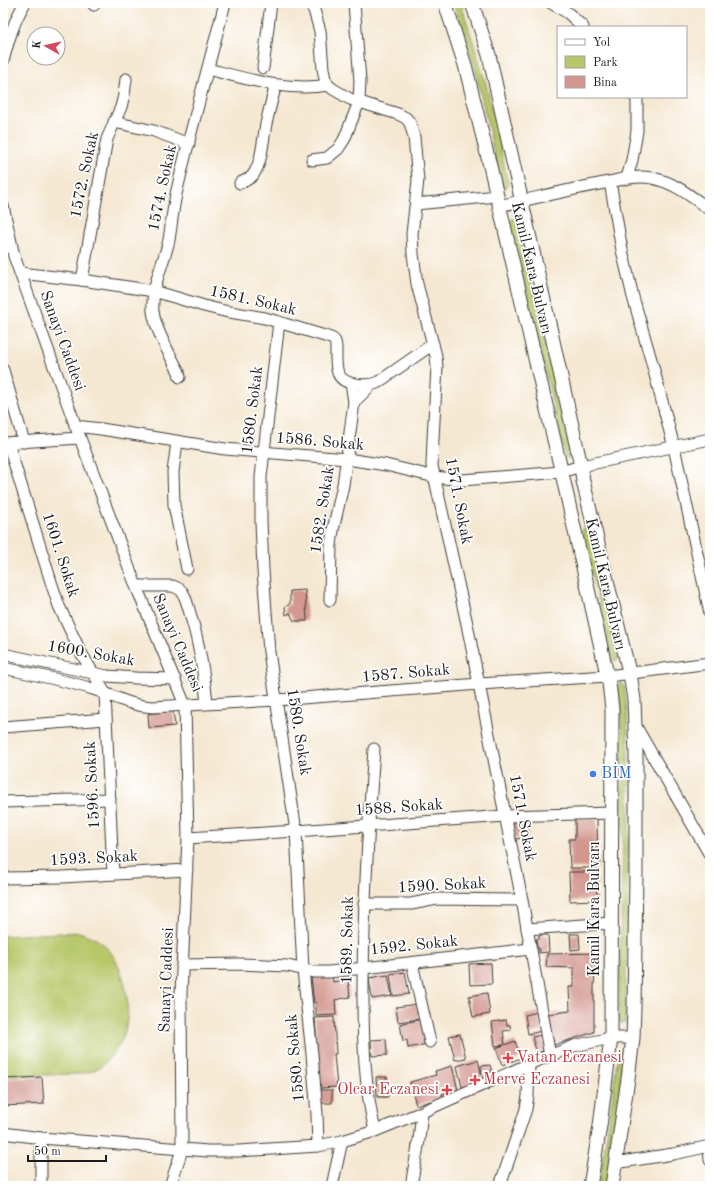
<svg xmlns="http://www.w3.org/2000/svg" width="713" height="1189" viewBox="0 0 713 1189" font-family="'Old Standard TT',serif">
<rect width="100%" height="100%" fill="#fff"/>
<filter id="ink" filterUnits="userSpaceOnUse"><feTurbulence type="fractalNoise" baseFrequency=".025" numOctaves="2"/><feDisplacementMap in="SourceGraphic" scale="8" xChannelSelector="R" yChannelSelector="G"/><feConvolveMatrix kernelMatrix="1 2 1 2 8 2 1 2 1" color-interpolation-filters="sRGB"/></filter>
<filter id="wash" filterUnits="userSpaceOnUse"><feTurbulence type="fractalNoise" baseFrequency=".012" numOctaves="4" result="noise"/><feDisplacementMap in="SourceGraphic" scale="16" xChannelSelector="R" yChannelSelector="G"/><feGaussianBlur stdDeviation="0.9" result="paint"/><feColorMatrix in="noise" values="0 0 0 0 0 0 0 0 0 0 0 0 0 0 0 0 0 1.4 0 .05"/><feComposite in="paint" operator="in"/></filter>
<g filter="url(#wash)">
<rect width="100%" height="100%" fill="#f5e8d2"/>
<!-- green -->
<g fill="#b7c86b" stroke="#6a7244">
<path d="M453 3H461L486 84 508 183 506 188 503 187 501 184 475 68 465 36Z"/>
<path d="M514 219 517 221 571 454 570 458 568 459 565 456 511 223V220Z"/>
<path d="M583 528 588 529 590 532 616 650 618 658 616 661 613 660 612 657 582 532Z"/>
<path d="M620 683H622L624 685 627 713 629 816 625 1019V1023H621L619 1020 623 834 621 707 618 689Z"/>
<path d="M79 932C90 936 101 940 108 949 126 970 133 1011 123 1037 118 1049 109 1060 98 1068 91 1072 85 1073 77 1074L3 1076V936Z"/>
<path d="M621 1051 623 1052 624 1054C618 1098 612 1142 605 1186H598L609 1123 618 1054V1052Z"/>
</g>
<g id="blocks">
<!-- building -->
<g fill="#d3978f">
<path d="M305 590 307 621H294L290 613 286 615 285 607 290 604V591Z"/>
<path d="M173 711 175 726 149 728 148 714Z"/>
<path d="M575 818 597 819 598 868H570L569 839H575Z"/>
<path d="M525 820 529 838 513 839V822Z"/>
<path d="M569 872H597V900L570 901Z"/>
<path d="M570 934H579L580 949 571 950Z"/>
<path d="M539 935H548L549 952 539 953V948H537L536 939H539Z"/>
<path d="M596 953 594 987V1032L554 1045 548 1014 570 1011 569 987H574V968L546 967 547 954Z"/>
<path d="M491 963 492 984 470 985 469 964Z"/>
<path d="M405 972 409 994 393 996 390 974Z"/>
<path d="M388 975 392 996 372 999 369 978Z"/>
<path d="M332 976 333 982 348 979 350 997 335 1000 336 1015 316 1016V1002L314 1003 311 978Z"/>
<path d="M487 993 490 1014 473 1017 469 996Z"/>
<path d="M417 1004 419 1019 398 1022 396 1007Z"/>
<path d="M538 1012 542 1031 528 1034 525 1015Z"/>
<path d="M334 1017 336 1054H334L337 1087 320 1088 315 1018Z"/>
<path d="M422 1019 427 1044 408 1048 407 1040 403 1041 400 1024Z"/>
<path d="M506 1020 507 1025H510L511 1030 503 1031 505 1045 515 1041 521 1058 502 1065 496 1048 504 1045 495 1046 492 1022Z"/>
<path d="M460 1034 466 1058 455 1060 449 1036Z"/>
<path d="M542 1035 546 1050 537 1053 532 1037Z"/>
<path d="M386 1039 387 1055 372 1056 371 1040Z"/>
<path d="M478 1060 483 1081 462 1087 457 1066Z"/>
<path d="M490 1065 492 1072 482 1074 481 1066Z"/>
<path d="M452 1066 458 1090 442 1094 443 1098 416 1105 410 1082 436 1075 435 1071Z"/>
<path d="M42 1077 44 1104 3 1106V1079Z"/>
<path d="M376 1077H387L388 1097H377Z"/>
<path d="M320 1090H332V1103H321Z"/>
</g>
</g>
</g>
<g filter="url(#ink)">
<use href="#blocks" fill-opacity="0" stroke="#3d3b37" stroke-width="1"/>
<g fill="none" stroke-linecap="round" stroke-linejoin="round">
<defs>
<g id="minor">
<path d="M93 3 94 5"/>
<path d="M309 3 314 10 320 31 323 69 325 79 328 85 333 89 350 99 398 114 406 118 410 123 414 137 418 180 412 234 413 254 417 284 436 356 437 367 433 439 432 466 467 624 522 900 550 1056"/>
<path d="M551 3 568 13 583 27"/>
<path d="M3 61C8 42 14 20 25 3"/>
<path d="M263 68 271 3"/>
<path d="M208 69C247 79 288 92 328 85"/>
<path d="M114 122 154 131 189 144"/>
<path d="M312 160 327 158 338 149 344 140 359 102 360 81 354 3"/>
<path d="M627 178 632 160 637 131V100L635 97"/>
<path d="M610 182 622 250 633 297 652 363 674 447 710 613"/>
<path d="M240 183C244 181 250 179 253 175 262 163 263 139 266 124 269 111 272 98 276 85"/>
<path d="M416 204 497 196"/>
<path d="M3 206 14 256 80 438 136 586 185 705 188 838 181 994 182 1150 170 1186"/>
<path d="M499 206C536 198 572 189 609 182 623 179 638 175 652 178 674 182 692 197 710 210"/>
<path d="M20 273 82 280 154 291 204 306 224 311 265 318 328 337C330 338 332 338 334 340 336 342 336 346 336 349 336 367 334 381 355 384 363 385 369 386 377 383L433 344"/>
<path d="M82 280 107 139 121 107 124 95 126 79"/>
<path d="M279 322 261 477V521L263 570 269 652 296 831 303 970 312 1054 317 1114 318 1146"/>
<path d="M3 370 24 442"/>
<path d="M180 377 179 372C170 355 155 329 153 311 151 286 164 263 169 240 172 222 173 204 178 186 192 125 209 64 225 3"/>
<path d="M351 383 354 402 371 385"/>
<path d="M75 426 101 429 225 449 347 459 386 465 435 477 462 480 561 472 581 466 710 439"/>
<path d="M177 442 173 472 174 505 187 569"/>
<path d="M3 443 80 438"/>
<path d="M8 443 52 585 59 606 80 651 105 693 113 874"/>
<path d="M136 586H173C177 588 181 589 183 593 187 601 189 609 191 617 200 646 204 674 207 703"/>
<path d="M330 600 331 545 333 530 343 485 354 402"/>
<path d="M3 654 107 676 136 678 175 679"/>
<path d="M3 668C33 674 63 680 93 689 113 695 130 706 152 707L277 700 479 684 608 676 710 663"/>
<path d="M635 725 710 855"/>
<path d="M3 727 106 719"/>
<path d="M374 749C368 830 363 910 363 992 363 1038 364 1085 375 1131"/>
<path d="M3 802 110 799"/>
<path d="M188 838 296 831 505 816 612 813"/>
<path d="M3 878 62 877 187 870"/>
<path d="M364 904H411L437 899 522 900"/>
<path d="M527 929 612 923"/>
<path d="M412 963 430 1042"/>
<path d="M182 965 240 964 288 966 313 972H329L530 949"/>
<path d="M3 1133 41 1138 208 1151H239L318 1146 342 1141 375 1131 422 1112 529 1064 574 1046 611 1038H633"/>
<path d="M41 1138V1186"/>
<path d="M709 1147 710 1160"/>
<path d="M615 1163 673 1154 710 1146"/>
<path d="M332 1186 342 1141"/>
<path d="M411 1186 419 1140 422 1112"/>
<path d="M500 1186 526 1109 528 1096 529 1064"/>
</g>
<g id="major">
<path d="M445 3 465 65 491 170 563 478 609 683 612 709 611 1038 600 1126 590 1186"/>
<path d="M472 3 489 55 581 466 583 481 631 680 634 700 636 754V874L634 1008 633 1038 628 1079 612 1186"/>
</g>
</defs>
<!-- minor casing -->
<use href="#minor" stroke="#3d3b37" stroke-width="13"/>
<!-- major casing -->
<use href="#major" stroke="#3d3b37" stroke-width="15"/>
<!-- minor -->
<use href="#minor" stroke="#fff" stroke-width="11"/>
<!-- major -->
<use href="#major" stroke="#fff" stroke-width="13"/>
</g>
</g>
<!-- markers -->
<circle fill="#3f7fe0" stroke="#fff" stroke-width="1.5" cx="593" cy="774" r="4"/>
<g fill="#e0444e" stroke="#fff" stroke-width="1.5">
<path d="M506 1052h4v4h4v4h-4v4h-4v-4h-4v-4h4z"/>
<path d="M473 1074h4v4h4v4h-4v4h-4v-4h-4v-4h4z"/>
<path d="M445 1084h4v4h4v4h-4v4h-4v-4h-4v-4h4z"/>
</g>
<g text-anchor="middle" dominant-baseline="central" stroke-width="3.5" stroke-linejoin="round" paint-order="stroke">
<!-- street labels -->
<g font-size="16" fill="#1c1c1c" stroke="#fff">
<text transform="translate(85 175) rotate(-78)">1572. Sokak</text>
<text transform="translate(163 188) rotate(-78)">1574. Sokak</text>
<text transform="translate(531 268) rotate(77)">Kamil Kara Bulvarı</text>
<text transform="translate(253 301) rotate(13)">1581. Sokak</text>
<text transform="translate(62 341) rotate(70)">Sanayi Caddesi</text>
<text transform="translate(253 410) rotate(-83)">1580. Sokak</text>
<text transform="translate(320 442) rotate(5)">1586. Sokak</text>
<text transform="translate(458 501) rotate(79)">1571. Sokak</text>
<text transform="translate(323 510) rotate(-81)">1582. Sokak</text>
<text transform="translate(60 555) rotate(72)">1601. Sokak</text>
<text transform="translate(605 584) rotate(77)">Kamil Kara Bulvarı</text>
<text transform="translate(177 643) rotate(67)">Sanayi Caddesi</text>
<text transform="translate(91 654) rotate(10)">1600. Sokak</text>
<text transform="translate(406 674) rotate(-5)">1587. Sokak</text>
<text transform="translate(298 732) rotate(81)">1580. Sokak</text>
<text transform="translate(93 785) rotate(-93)">1596. Sokak</text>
<text transform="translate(399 808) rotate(-4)">1588. Sokak</text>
<text transform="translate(522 818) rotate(79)">1571. Sokak</text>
<text transform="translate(94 859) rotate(-3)">1593. Sokak</text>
<text transform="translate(442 886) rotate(-3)">1590. Sokak</text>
<text transform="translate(595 909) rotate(-90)">Kamil Kara Bulvarı</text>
<text transform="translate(348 940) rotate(-89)">1589. Sokak</text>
<text transform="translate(414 946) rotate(-6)">1592. Sokak</text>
<text transform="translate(167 980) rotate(-88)">Sanayi Caddesi</text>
<text transform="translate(296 1058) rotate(-95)">1580. Sokak</text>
</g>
<!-- shop labels -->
<g font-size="16" fill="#366cbe" stroke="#fff" text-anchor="start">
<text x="601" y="774">BİM</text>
</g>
<!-- health labels -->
<g font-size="16" fill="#be3a42" stroke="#fff" text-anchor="start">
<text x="516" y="1058">Vatan Eczanesi</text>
<text x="483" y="1080">Merve Eczanesi</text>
<text x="439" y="1090" text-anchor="end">Olcar Eczanesi</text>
</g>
</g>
<!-- margin -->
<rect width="713" height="1189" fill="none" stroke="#fff" stroke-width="16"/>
<!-- legend -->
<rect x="557" y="26" width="130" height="72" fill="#ffffff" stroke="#a4a4a4"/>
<rect x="565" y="39" width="20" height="6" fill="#ffffff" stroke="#a4a4a4"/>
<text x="593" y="46" font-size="12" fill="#1c1c1c">Yol</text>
<rect x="565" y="56" width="20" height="12" fill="#b7c86b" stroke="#a4a4a4"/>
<text x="593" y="66" font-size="12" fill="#1c1c1c">Park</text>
<rect x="565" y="76" width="20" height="12" fill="#d3978f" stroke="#a4a4a4"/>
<text x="593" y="86" font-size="12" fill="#1c1c1c">Bina</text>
<!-- north arrow -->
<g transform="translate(46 46) rotate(278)"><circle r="19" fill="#ffffff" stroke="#a4a4a4"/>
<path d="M0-3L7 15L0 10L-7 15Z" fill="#d1495b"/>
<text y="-6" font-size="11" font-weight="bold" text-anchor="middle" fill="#1c1c1c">K</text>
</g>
<!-- scale -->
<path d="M28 1155v6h78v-6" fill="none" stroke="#1c1c1c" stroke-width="2"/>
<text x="34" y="1155" font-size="12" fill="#1c1c1c" stroke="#ffffff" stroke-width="3" paint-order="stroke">50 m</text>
</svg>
